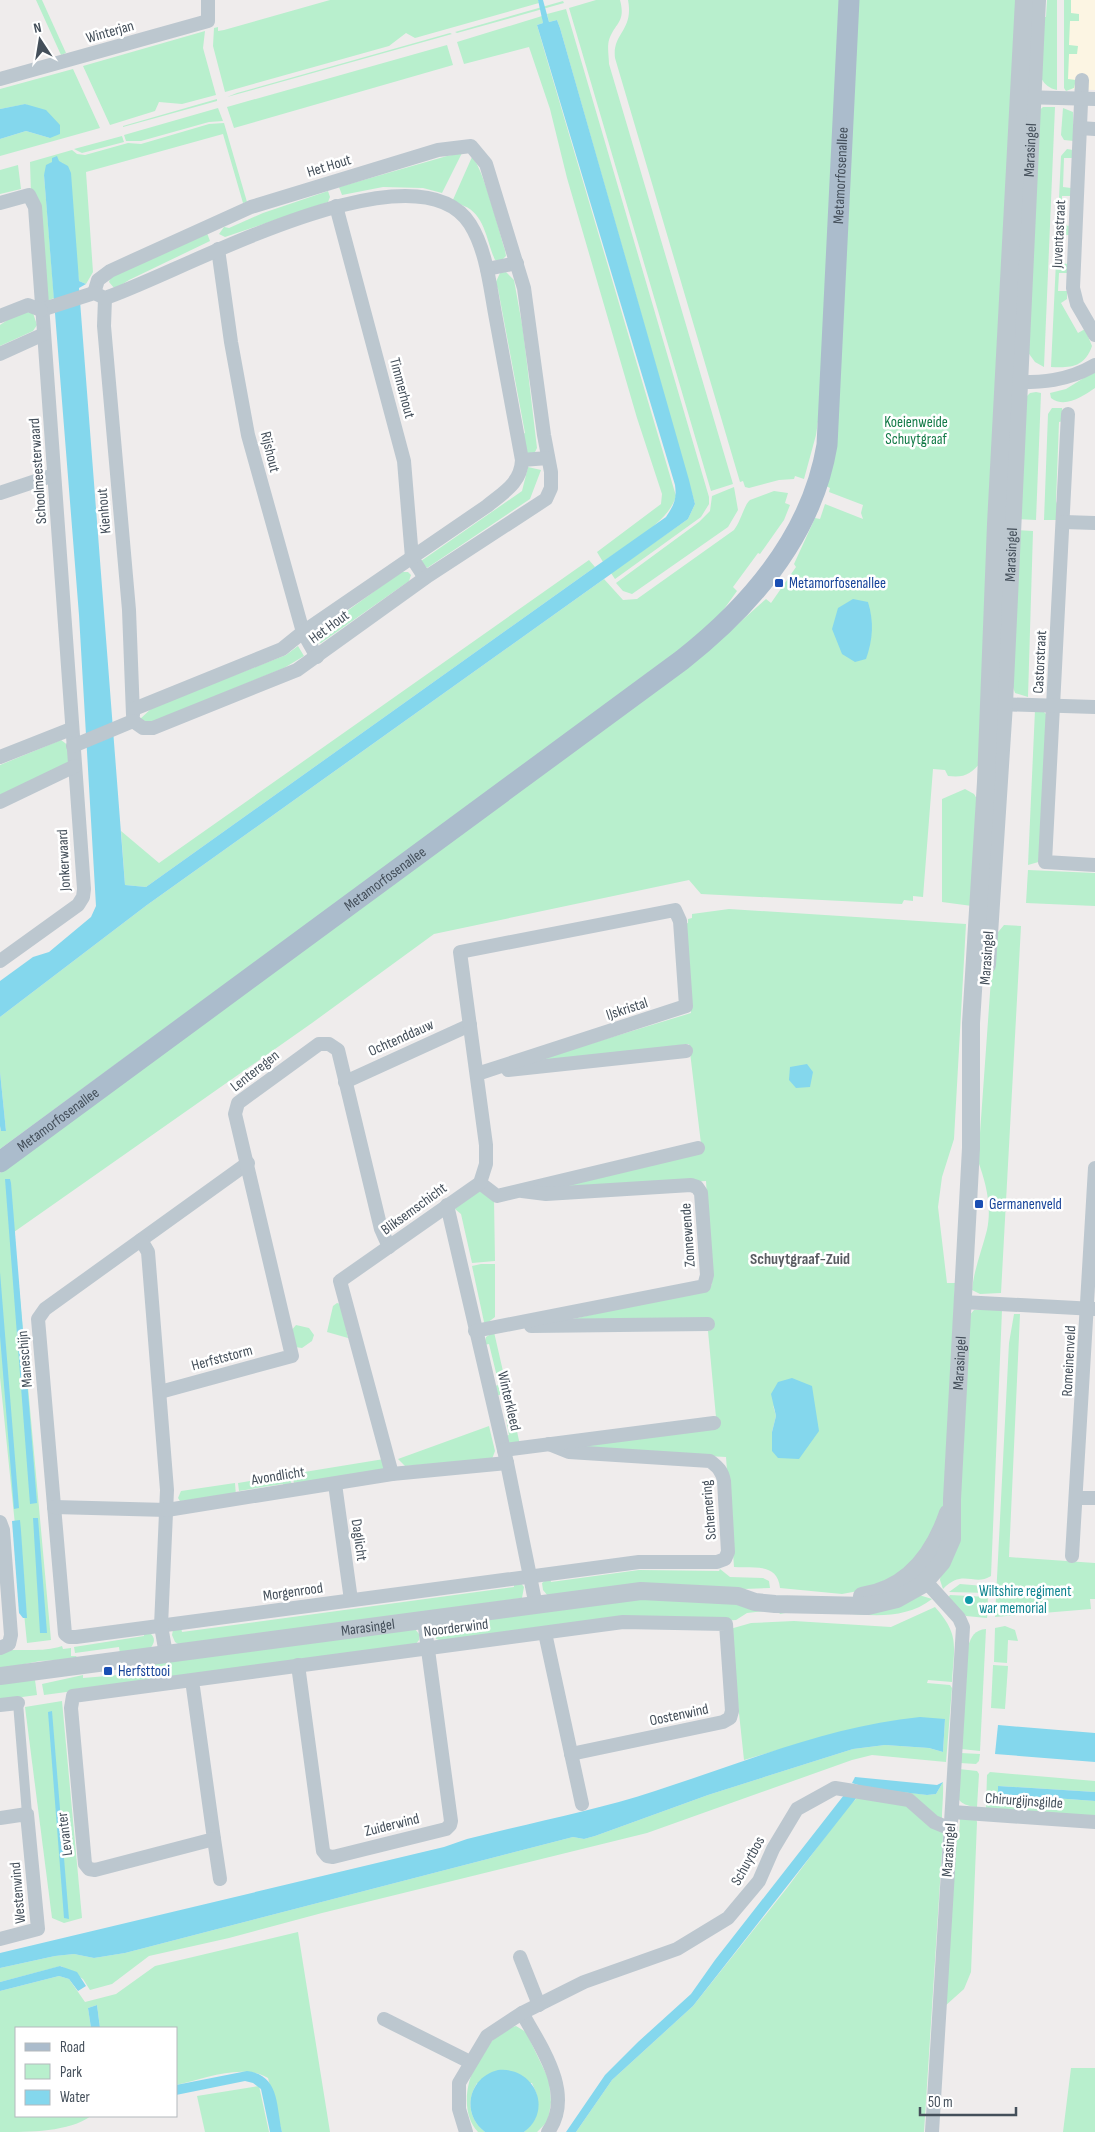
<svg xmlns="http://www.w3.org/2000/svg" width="1095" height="2132" viewBox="0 0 1095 2132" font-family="'Sofia Sans Condensed',sans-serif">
<rect width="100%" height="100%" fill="#efecec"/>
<!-- commercial -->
<path fill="#fcf5e3" d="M1068 0H1095V90L1065 89Z"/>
<!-- green -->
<g fill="#b8efcd" fill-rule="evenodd">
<path d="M36 0H42L66 53 61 55Z"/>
<path d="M330 0H538L539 3 415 38 406 33 389 46 225 92 213 46 214 28 218 27V31L224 30Z"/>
<path d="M596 0H620C626 23 615 22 609 40 607 47 609 57 609 64L733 484 711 491 569 8Z"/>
<path d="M628 0H841L820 408 816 435 804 479 795 476 794 479 779 480 749 488 745 487 743 481 740 482 615 58C612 33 634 31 628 0Z"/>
<path d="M856 0H1020L982 761C971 774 965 778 948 776L945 770 933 769 923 897 913 896V901L904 900 902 904 701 894 689 880 434 934 312 1023 14 1232 51 1640 27 1643 0 1377V1173L720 640 766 599 771 603 796 567 794 564 815 518 820 519 825 504 863 519 861 513 863 505 829 492 830 488 822 484Z"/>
<path d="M1047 0H1057V90C1028 84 1039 39 1040 17H1046Z"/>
<path d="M1064 0H1071V13L1079 14V21H1070L1069 45 1078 46 1077 54H1069L1068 79 1076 80 1074 88 1066 91 1064 88Z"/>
<path d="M563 1 564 3 457 33 455 32Z"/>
<path d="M566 9 709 497V504L701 517 615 579 611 573 688 519 695 504 560 28 557 20 549 22 547 14Z"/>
<path d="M542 16 543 23 537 25 545 53 676 496C669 523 625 545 603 562L597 552 661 504 662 494 637 418 567 178 550 109 529 47 464 64 457 42Z"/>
<path d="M205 31 203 48 216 95 182 104 159 102 155 111 110 125 83 66Z"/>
<path d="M450 33 452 34 227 97 237 93Z"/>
<path d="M447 45 453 65 234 128 227 107Z"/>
<path d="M73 69 100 128 0 156V139L26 131 50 138 26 104 0 109V89Z"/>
<path d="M217 99V101L123 127V126Z"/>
<path d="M1043 107H1055L1044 367 1035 362 1027 351 1035 114Z"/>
<path d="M218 108 223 121 209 122 141 141H126L124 135Z"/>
<path d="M1063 108 1073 112 1074 141 1064 140 1061 135Z"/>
<path d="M224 123 247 202 243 203 223 134 86 172 93 272 86 284 79 281 63 163 52 162 44 175 54 298 47 301 31 194 30 162 72 150 77 154 85 155 128 143 141 144 209 124Z"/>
<path d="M122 136 124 142 82 153 74 149Z"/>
<path d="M1067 149 1073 150V158H1064L1063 187 1071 188V196H1062L1061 225 1070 226V235H1060L1059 263 1068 264V273H1059L1058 291H1067V299L1061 303 1078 333 1085 329 1092 346C1085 367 1071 368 1051 367L1061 156Z"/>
<path d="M462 153 442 193 423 188 383 187 342 195 339 187 447 156Z"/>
<path d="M472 157C483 167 499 231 505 250L506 256 502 260H495C487 243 485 214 464 206 460 204 456 203 452 202Z"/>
<path d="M18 165 21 189 0 194V170Z"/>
<path d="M328 191 330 197 328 202 225 237 219 234 224 227 229 228 263 213Z"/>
<path d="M207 233 210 241 129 280 115 289 109 282 111 276Z"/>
<path d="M506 272 514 280 523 330 537 448 534 454 527 453 521 435 525 433 498 289 495 284 500 273Z"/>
<path d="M21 311 33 313 37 325 33 331 0 346V325Z"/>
<path d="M1095 371V388C1083 396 1065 409 1051 398L1050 393 1066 389Z"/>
<path d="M1036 392 1041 393 1036 520 1015 519 1021 402 1030 393Z"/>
<path d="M1052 408H1062L1064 421 1059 422 1056 501 1060 513 1056 520H1044L1048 414Z"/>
<path d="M528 467 541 470 530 499 427 568 421 561 522 491Z"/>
<path d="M734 487 738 510 728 527 632 594 623 591 616 583 699 522 710 511 712 496Z"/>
<path d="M774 491 788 493 785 503 790 505 784 520 760 554 758 553 733 587 737 591 714 623 702 635 0 1149V1126L1 1131H6L0 1072V1017L147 905 604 579 623 600 637 599 734 530C741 521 744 505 750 500Z"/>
<path d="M1016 530 1033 531 1028 697 1015 693 1008 672Z"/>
<path d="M589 560 595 567 146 887 125 885 121 831 159 863Z"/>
<path d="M401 572H408L411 575 409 581 321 643 314 644V635Z"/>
<path d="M298 646 304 656 284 668 152 722 139 720 153 707 286 655Z"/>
<path d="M1035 710 1043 711 1049 717 1042 861 1028 865Z"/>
<path d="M61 740 69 746 68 764 0 795V765Z"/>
<path d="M965 789 974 794 980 804 972 906 942 902V799Z"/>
<path d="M1028 870 1095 873V906L1026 903Z"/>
<path d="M729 909 966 924 954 1139 942 1177 938 1207 947 1283H955L945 1501 935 1535 895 1580 869 1589 842 1594 780 1588C778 1563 754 1568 734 1567L726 1457 576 1449 575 1446 717 1428 708 1331 711 1330 563 1321 709 1289 712 1284 706 1181 554 1190 548 1189 702 1152 689 1044 539 1063 537 1060 691 1013 684 924 688 923V919L692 918V914ZM773 1405 799 1459 772 1432 776 1416Z"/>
<path d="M1004 925 1021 926 1001 1293 980 1294 972 1290C974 1269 982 1250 987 1230 992 1206 986 1183 978 1161L994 937Z"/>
<path d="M479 1191 494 1199 495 1261 472 1263 461 1214 455 1209 458 1204Z"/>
<path d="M481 1264H495V1317L487 1323 484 1322 472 1266Z"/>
<path d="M337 1303 341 1304 348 1338 327 1332 333 1306Z"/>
<path d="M974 1310H1002L991 1576C974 1587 963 1568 943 1589L940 1580 969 1316Z"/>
<path d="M1014 1314H1020L1009 1557 1095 1563V1599H1090L1091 1609 995 1617 1009 1343Z"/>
<path d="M296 1325 309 1328 314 1335 312 1341 302 1348 295 1347 291 1331Z"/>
<path d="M494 1332 508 1393 495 1396 494 1386 499 1385 489 1344 484 1345 486 1337Z"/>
<path d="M509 1395 520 1445 510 1444 505 1436 509 1435 502 1397Z"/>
<path d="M489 1426 495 1451 492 1459 405 1466 398 1459Z"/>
<path d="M384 1459 385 1467 382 1472 294 1483 292 1474Z"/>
<path d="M290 1474 292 1487 284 1488 283 1484 239 1491 238 1483Z"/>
<path d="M235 1483 236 1496 180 1501 178 1498 181 1491Z"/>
<path d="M720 1569 730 1577 763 1578 769 1581 770 1588 548 1596 543 1590 542 1583 550 1577 551 1582 639 1570 719 1571Z"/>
<path d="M514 1582H520L524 1587 522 1598 181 1646 175 1642 172 1635 173 1630 181 1627 182 1632 514 1587Z"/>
<path d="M960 1584 984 1586 988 1593 949 1592Z"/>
<path d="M919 1595 932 1599C895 1628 842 1609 799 1610 793 1610 787 1613 780 1614L778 1611Z"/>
<path d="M950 1595 988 1597 987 1618 966 1616 948 1598Z"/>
<path d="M632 1598 737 1602 765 1611 747 1613 736 1620 442 1641 436 1639 434 1632 436 1626Z"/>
<path d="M935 1607C960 1635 954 1646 952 1682L928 1680 927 1683 950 1685 952 1688 946 1762 872 1755 852 1760 647 1833 322 1913 229 1938 149 1956 112 1984 90 1990 83 1979 61 1966 0 1982V1968L55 1956 74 1954 94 1958 125 1953 573 1837 584 1839 595 1836 708 1795 853 1749 885 1745 929 1748 943 1752 945 1719 825 1736 744 1760 730 1629 751 1623 794 1621 891 1627Z"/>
<path d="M1005 1626 1015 1630 1018 1641 1008 1640 1007 1663 994 1662 995 1628Z"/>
<path d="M415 1629 419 1634V1640L415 1645 44 1695 42 1684 83 1675V1678L131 1674 136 1671 135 1665Z"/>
<path d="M986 1629 980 1751 961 1749 968 1647C971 1636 975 1630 986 1629Z"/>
<path d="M144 1632H149C156 1638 155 1642 150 1649L120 1654 119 1647 75 1653 74 1647 144 1636Z"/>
<path d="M62 1646 63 1649 71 1648V1656H76L78 1659 40 1661 0 1669V1651C19 1648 42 1653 62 1646Z"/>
<path d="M993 1665 1008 1666 1005 1709 991 1708Z"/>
<path d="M35 1680 37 1695 0 1700V1683Z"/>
<path d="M62 1701 82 1918 64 1923 52 1918 25 1707Z"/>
<path d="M961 1753 980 1754 979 1761 976 1764 960 1763Z"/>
<path d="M959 1769 977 1771 979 1774 977 1807C950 1804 958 1792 959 1769Z"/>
<path d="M990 1772 1095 1781V1792L998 1786V1794L1095 1801V1816L986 1808 987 1775Z"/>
<path d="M943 1782C944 1800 940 1818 943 1836L924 2132H576L612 2080 693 2006 787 1888 848 1806 856 1799 859 1791 883 1789 927 1795 936 1794Z"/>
<path d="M960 1819H976L977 1822 971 1972 964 1989 945 2006 955 1837H959Z"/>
<path d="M298 1932 330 2132H282L268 2078C242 2063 204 2079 176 2085V2028H100L97 2005 88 2008 91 2028H16V2116H91C69 2132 30 2132 0 2132V1991L59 1976 69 1979 85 2002 116 1994 155 1966Z"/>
<path d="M516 2026 526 2032 549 2080 551 2102 548 2121 537 2132H524L527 2129 537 2095 532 2083H477C466 2100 469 2120 485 2132H478C450 2102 479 2036 516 2026Z"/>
<path d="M1071 2068H1095V2132H1063Z"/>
<path d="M259 2086 269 2132H205L197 2096Z"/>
</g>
<!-- water -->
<g fill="#84d7ed">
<path d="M538 0H543L549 22 557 20 560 28 689 480 695 504 688 519 147 905 0 1017V981L33 957 49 952 91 917 96 906 79 615 44 175 46 165 52 162V158L57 156 59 161 68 166 71 173 79 281 86 284 79 288 125 885 146 887 595 567 666 517C674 505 677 499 675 485L537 25 543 23Z"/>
<path d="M25 104 46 110 60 125V134L50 138 26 131 0 139V109Z"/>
<path d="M853 599 868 602C874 622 873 639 866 659L855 662 842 654 832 629 838 608Z"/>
<path d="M807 1064 813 1072 810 1087 796 1088 789 1080 790 1067Z"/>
<path d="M0 1072 6 1131H1L0 1126Z"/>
<path d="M5 1179H10L11 1183 37 1503 30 1504Z"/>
<path d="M0 1272 19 1508 14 1509 0 1336Z"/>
<path d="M792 1378 812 1386 819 1431 799 1459 778 1458 772 1451V1432L776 1416 771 1394 778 1382Z"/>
<path d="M33 1518H38L47 1633H40Z"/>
<path d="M20 1520 21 1531 27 1618H23L19 1613 12 1521Z"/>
<path d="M52 1711 69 1919 64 1918 48 1712Z"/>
<path d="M920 1717 945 1719 943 1752 929 1748 885 1745 853 1749 708 1795 595 1836 584 1839 573 1837 125 1953 94 1958 74 1954 55 1956 0 1968V1953L444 1847 467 1839C529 1823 594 1811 655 1791 742 1763 829 1726 920 1717Z"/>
<path d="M998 1725 1095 1733V1762L995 1754Z"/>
<path d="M855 1777 937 1785 943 1782 936 1794 927 1795 867 1788 852 1783Z"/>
<path d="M998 1786 1095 1792V1801L998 1794Z"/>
<path d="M844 1795 857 1797 693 2006 612 2080 576 2132H566L605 2075 638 2042 691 1994 715 1960Z"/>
<path d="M60 1966 77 1972 86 1986 78 1991 69 1979 59 1976 0 1991V1982Z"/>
<path d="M97 2005 100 2028H91L88 2008Z"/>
<path d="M498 2070C534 2066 554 2110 524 2132H485C460 2113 469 2077 498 2070Z"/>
<path d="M247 2071C280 2075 276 2106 282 2132H270L261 2089 253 2083 245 2081 176 2095V2085Z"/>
</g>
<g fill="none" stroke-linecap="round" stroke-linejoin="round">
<!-- pedestrian -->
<path stroke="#bcc7cf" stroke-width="10" d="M18 1703 27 1814"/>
<!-- minor -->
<g stroke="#bcc7cf" stroke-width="14">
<path d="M0 79 208 21V0"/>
<path d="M1082 80 1073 288 1077 304 1095 335"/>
<path d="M1022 97 1095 99"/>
<path d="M1080 128 1095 129"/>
<path d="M0 203 29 195 35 207 84 889 83 897 78 905 0 961"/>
<path d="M336 206 404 461 412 558 425 578"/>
<path d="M218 249 231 342 248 435 303 632 317 657"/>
<path d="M487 269 517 263"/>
<path d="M94 293 98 280 110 271 251 207 438 150 471 146 486 164 524 288 544 435 551 472V488L546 499 425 578 297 670 153 728H143L133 721"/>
<path d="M105 298 104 326 129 610 133 715"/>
<path d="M41 310 94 293 105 298C176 275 415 138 470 224 487 251 490 288 496 319 505 366 513 413 522 460 521 483 504 492 487 506L303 632 282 649 134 709"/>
<path d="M0 316 28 305 41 310"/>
<path d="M0 354 44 334"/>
<path d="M1010 382C1041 383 1068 381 1095 365"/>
<path d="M1068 414 1045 862 1095 865"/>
<path d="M522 460 548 458"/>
<path d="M0 493 54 475"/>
<path d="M1064 522 1095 523"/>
<path d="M996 704 1095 707"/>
<path d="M73 746 133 721"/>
<path d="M0 757 71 729"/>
<path d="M0 802 75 766"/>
<path d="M508 1070 686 1051"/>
<path d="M345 1082 470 1025"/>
<path d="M248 1163 45 1309 38 1319 65 1634 69 1637H76L639 1562H717L725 1559 728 1552 724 1481C722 1471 718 1467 710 1461L569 1452 549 1444"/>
<path d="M480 1183 497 1196 698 1148"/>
<path d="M447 1205 507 1463 536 1606"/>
<path d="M141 1240 148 1252 167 1490 161 1626 166 1654"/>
<path d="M962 1302 1095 1309"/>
<path d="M531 1326 708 1324"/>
<path d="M475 1331 704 1286 707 1275 701 1193 697 1187 691 1185 546 1194 522 1191"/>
<path d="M160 1392 292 1356 235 1114 238 1103 319 1044H329L338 1050 381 1229 389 1247"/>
<path d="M504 1450 714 1423"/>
<path d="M392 1474 340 1281 480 1183 486 1164V1145L460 952 675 910 680 921 686 1006 477 1074"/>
<path d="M335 1484 351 1600"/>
<path d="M1077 1498H1095"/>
<path d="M54 1507 167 1510 392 1474 507 1463"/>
<path d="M0 1522 3 1530 11 1635 9 1644 0 1648"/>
<path d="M1072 1556 1095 1168"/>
<path d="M919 1574 959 1618 963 1627 932 2132"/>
<path d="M545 1633 582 1804"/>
<path d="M298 1665 323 1851 327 1856 333 1857 446 1829 450 1825 451 1821 424 1620"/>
<path d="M192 1680 214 1839 95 1870 89 1869 85 1864 71 1708 73 1696 623 1622 726 1624 732 1711 730 1718 723 1722 571 1754"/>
<path d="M0 1705 18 1703"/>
<path d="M952 1812 1095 1822"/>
<path d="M0 1818 27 1814 38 1929 0 1939"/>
<path d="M214 1839 220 1879"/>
<path d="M520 1957 539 2005"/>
<path d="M522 2013C541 2047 575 2094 548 2132"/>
<path d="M384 2019 470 2062"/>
<path d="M466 2132 459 2109V2083L487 2036 522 2013 584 1982 677 1949 728 1918 759 1881 773 1849 797 1809 835 1788 909 1800 934 1822 951 1829"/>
</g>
<!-- tertiary -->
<g stroke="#bcc7cf" stroke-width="18">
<path id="s1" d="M987 965 1004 704 1037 0"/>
<path d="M862 1596C908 1589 934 1554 948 1513"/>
<path id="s2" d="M0 1676 641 1591 738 1596 755 1602 775 1604 868 1606 897 1599 922 1585 942 1562 952 1539V1499L971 1148V1023L986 782 996 524 1024 0"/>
</g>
<!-- primary -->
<path stroke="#abbccc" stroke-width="21" id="s3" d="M0 1162 682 660C752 605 812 534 827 445L849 0"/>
</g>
<!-- markers -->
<g fill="#1a4fb4" stroke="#fff" stroke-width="2">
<rect x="774" y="578" width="10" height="10" rx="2.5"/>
<rect x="974" y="1199" width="10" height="10" rx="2.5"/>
<rect x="103" y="1666" width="10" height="10" rx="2.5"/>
</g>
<circle fill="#0f9aa8" stroke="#fff" stroke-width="2" cx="969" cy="1600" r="5"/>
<g text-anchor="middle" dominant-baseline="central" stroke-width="5" stroke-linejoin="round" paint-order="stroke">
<!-- street labels -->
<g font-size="15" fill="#444f5a" stroke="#fff">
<text transform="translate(110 32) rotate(-16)">Winterjan</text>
<text stroke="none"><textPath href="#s1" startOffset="816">Marasingel</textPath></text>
<text transform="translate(329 166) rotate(-17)">Het Hout</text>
<text stroke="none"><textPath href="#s3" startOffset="1382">Metamorfosenallee</textPath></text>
<text transform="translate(1059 234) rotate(-87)">Juventastraat</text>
<text transform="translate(402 388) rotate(75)">Timmerhout</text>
<text transform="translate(270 452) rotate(76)">Rijshout</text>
<text transform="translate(38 471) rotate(-94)">Schoolmeesterwaard</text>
<text transform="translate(104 511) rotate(-95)">Kienhout</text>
<text stroke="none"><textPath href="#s1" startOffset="411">Marasingel</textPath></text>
<text transform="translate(329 627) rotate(-36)">Het Hout</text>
<text transform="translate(1040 662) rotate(-87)">Castorstraat</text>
<text transform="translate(64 860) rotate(-93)">Jonkerwaard</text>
<text stroke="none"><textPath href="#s3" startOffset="478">Metamorfosenallee</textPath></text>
<text transform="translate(987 958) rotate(-86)">Marasingel</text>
<text transform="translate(627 1009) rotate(-18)">IJskristal</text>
<text transform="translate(401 1038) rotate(-24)">Ochtenddauw</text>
<text transform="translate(255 1071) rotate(-38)">Lenteregen</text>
<text stroke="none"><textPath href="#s3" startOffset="72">Metamorfosenallee</textPath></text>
<text transform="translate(414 1209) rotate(-36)">Bliksemschicht</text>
<text transform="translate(688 1235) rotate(-94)">Zonnewende</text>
<text transform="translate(222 1358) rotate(-15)">Herfststorm</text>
<text transform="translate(25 1359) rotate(-95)">Maneschijn</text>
<text transform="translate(1069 1361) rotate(-87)">Romeinenveld</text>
<text stroke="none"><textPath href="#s2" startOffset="1165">Marasingel</textPath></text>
<text transform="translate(509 1401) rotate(77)">Winterkleed</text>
<text transform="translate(278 1476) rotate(-9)">Avondlicht</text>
<text transform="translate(709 1510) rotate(-95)">Schemering</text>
<text transform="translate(359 1540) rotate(82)">Daglicht</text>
<text transform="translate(293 1592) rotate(-8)">Morgenrood</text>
<text stroke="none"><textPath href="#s2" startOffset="371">Marasingel</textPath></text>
<text transform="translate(456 1628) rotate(-7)">Noorderwind</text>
<text transform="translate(679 1715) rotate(-12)">Oostenwind</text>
<text transform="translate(1024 1801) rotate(4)">Chirurgijnsgilde</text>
<text transform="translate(392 1825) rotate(-14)">Zuiderwind</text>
<text transform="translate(65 1834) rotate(-97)">Levanter</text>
<text transform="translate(949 1850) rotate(-86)">Marasingel</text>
<text transform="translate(748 1861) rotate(-61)">Schuytbos</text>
<text transform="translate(18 1893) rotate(-95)">Westenwind</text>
</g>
<!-- park labels -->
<g font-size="15" fill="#147b48" stroke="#fff">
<text x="916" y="422">Koeienweide<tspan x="916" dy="17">Schuytgraaf</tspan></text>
</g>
<!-- transit labels -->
<g font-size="15" fill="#164399" stroke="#fff" text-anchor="start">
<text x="789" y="583">Metamorfosenallee</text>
<text x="989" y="1204">Germanenveld</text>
<text x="118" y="1671">Herfsttooi</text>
</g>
<!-- culture labels -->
<g font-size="15" fill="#0d838f" stroke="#fff" text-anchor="start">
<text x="979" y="1591">Wiltshire regiment<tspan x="979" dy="17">war memorial</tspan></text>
</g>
<!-- neighbourhood labels -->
<g font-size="16" font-weight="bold" fill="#595c61" stroke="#fff">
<text x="800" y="1259">Schuytgraaf-Zuid</text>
</g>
</g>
<!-- legend -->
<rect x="15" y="2027" width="162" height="90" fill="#ffffff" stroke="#b4b9bd"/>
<rect x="25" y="2043" width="25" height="8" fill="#abbccc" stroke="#b4b9bd"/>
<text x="60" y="2052" font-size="15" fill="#444f5a">Road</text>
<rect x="25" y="2064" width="25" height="15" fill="#b8efcd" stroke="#b4b9bd"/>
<text x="60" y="2077" font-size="15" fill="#444f5a">Park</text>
<rect x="25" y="2090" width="25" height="15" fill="#84d7ed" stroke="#b4b9bd"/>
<text x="60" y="2102" font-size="15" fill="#444f5a">Water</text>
<!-- north arrow -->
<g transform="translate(40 40) rotate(348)" stroke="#ffffff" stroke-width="4" paint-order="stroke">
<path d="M0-4L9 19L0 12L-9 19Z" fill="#444f5a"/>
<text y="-8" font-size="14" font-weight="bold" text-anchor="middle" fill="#444f5a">N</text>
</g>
<!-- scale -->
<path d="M920 2107v8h96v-8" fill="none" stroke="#444f5a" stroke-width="2.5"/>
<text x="928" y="2107" font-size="15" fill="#444f5a" stroke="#ffffff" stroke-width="4" paint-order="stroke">50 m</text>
</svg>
